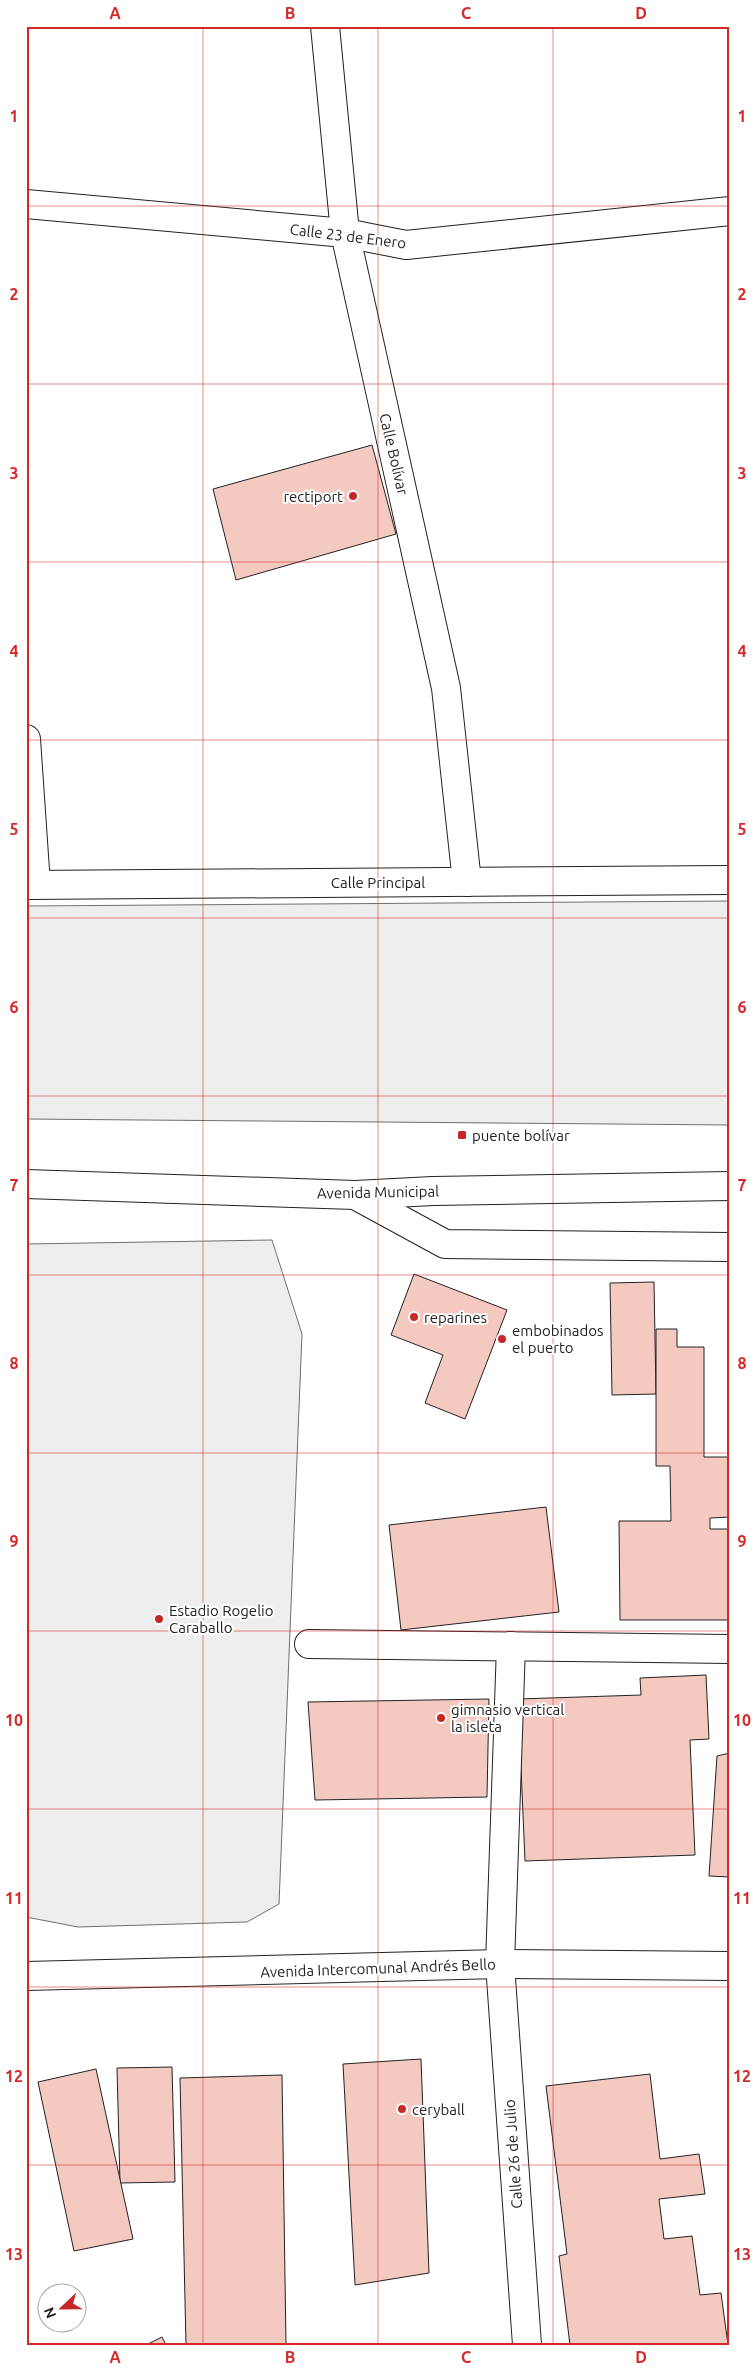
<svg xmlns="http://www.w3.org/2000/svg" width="756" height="2371" viewBox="0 0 756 2371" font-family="Ubuntu,sans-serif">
<rect width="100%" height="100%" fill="#fff"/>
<!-- green -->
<g fill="#eee" stroke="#6f6f6f">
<path d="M730 901V1125L26 1119V906Z"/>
<path d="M272 1240 302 1334 279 1904 247 1922 78 1927 26 1917V1244Z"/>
</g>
<!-- building -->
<g fill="#f3c9c0" stroke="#222">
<path d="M372 445 396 534 236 580 213 489Z"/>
<path d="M414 1274 507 1310 465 1419 425 1403 443 1355 391 1335Z"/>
<path d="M654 1282 656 1394 612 1395 610 1283Z"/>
<path d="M656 1329H677V1347H704V1457H730V1517L710 1518V1529H730V1620H620L619 1521H671L670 1466H656Z"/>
<path d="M546 1507 559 1612 401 1630 389 1525Z"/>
<path d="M706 1675 709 1739 690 1740 695 1855 525 1861 518 1699 641 1695 640 1678Z"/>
<path d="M489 1699 487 1797 315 1800 308 1702Z"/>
<path d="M730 1753V1877L709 1876 717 1756Z"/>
<path d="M421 2059 429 2273 355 2285 343 2064Z"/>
<path d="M172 2067 175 2182 120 2183 117 2068Z"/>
<path d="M96 2069 133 2239 74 2251 38 2082Z"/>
<path d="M650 2074 660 2159 699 2154 705 2194 659 2199 664 2239 692 2236 700 2295 721 2293 728 2345H570L559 2256 567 2254 546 2086Z"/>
<path d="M282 2075 286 2345H186L180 2078Z"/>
<path d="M162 2337 166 2345H146Z"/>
</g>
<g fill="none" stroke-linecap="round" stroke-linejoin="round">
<defs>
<g id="minor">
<path d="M325 26 345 233 446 688 467 882"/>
<path d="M26 204 345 233 406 245 730 211"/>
<path d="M26 739 36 885"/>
<path d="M26 885 730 880"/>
<path d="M355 1195 445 1244 730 1247"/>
<path d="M309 1644 730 1649"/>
<path d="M511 1646 500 1964 527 2345"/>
</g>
<g id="trunk">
<path d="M26 1184 355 1195 433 1191 730 1186"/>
<path d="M26 1976 500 1964 730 1966"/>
</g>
</defs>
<!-- minor casing -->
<use href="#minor" stroke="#222" stroke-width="30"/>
<!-- trunk casing -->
<use href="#trunk" stroke="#222" stroke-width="30"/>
<!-- minor -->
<use href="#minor" stroke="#fff" stroke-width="28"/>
<!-- trunk -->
<use href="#trunk" stroke="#fff" stroke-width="28"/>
</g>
<!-- grid -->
<path fill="none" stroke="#d62828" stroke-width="1" stroke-opacity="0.55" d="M203 26V2345M378 26V2345M553 26V2345M26 206H730M26 384H730M26 562H730M26 740H730M26 918H730M26 1096H730M26 1275H730M26 1453H730M26 1631H730M26 1809H730M26 1987H730M26 2165H730"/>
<!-- markers -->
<g fill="#c62828" stroke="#fff" stroke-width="2">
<circle cx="353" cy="496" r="5"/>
<rect x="457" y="1130" width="10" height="10" rx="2.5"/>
<circle cx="414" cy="1317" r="5"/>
<circle cx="502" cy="1339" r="5"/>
<circle cx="159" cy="1619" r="5"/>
<circle cx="441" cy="1718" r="5"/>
<circle cx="402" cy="2109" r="5"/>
</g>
<g text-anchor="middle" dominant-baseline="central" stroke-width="4" stroke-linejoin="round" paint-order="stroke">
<!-- street labels -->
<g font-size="15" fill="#222" stroke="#fff">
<text transform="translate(348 236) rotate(7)">Calle 23 de Enero</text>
<text transform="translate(394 454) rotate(77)">Calle Bolívar</text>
<text x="378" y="882">Calle Principal</text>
<text transform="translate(378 1192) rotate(-1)">Avenida Municipal</text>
<text transform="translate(378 1968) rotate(-2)">Avenida Intercomunal Andrés Bello</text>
<text transform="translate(513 2154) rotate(-94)">Calle 26 de Julio</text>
</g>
<!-- poi labels -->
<g font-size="15" fill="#222" stroke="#fff" text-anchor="start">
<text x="343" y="496" text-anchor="end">rectiport</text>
<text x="472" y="1135">puente bolívar</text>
<text x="424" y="1317">reparines</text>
<text x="512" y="1330">embobinados<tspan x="512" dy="17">el puerto</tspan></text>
<text x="169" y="1610">Estadio Rogelio<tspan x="169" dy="17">Caraballo</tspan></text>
<text x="451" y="1709">gimnasio vertical<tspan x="451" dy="17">la isleta</tspan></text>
<text x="412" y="2109">ceryball</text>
</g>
</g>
<!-- border -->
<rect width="756" height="2371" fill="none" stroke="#ffffff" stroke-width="55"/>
<!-- north arrow -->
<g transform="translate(62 2308) rotate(248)"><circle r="24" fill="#ffffff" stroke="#a7a7a7"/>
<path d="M0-4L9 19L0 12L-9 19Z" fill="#c62828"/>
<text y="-8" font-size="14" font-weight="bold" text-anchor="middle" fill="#222222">N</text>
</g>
<rect x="28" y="28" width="700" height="2316" fill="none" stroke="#d62828" stroke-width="2"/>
<g font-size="16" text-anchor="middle" font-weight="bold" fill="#d62828">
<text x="115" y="19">A</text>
<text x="290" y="19">B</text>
<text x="466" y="19">C</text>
<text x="641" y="19">D</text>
<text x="14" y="122">1</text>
<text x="742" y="122">1</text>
<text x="14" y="300">2</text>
<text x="742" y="300">2</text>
<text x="14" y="479">3</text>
<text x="742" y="479">3</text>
<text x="14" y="657">4</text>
<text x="742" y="657">4</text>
<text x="14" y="835">5</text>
<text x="742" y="835">5</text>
<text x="14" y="1013">6</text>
<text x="742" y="1013">6</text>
<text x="14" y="1191">7</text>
<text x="742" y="1191">7</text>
<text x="14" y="1369">8</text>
<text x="742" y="1369">8</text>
<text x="14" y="1547">9</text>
<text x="742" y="1547">9</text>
<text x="14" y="1726">10</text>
<text x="742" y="1726">10</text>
<text x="14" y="1904">11</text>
<text x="742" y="1904">11</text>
<text x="14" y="2082">12</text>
<text x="742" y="2082">12</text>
<text x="14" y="2260">13</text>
<text x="742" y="2260">13</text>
<text x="115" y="2363">A</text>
<text x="290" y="2363">B</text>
<text x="466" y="2363">C</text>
<text x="641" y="2363">D</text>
</g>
</svg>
